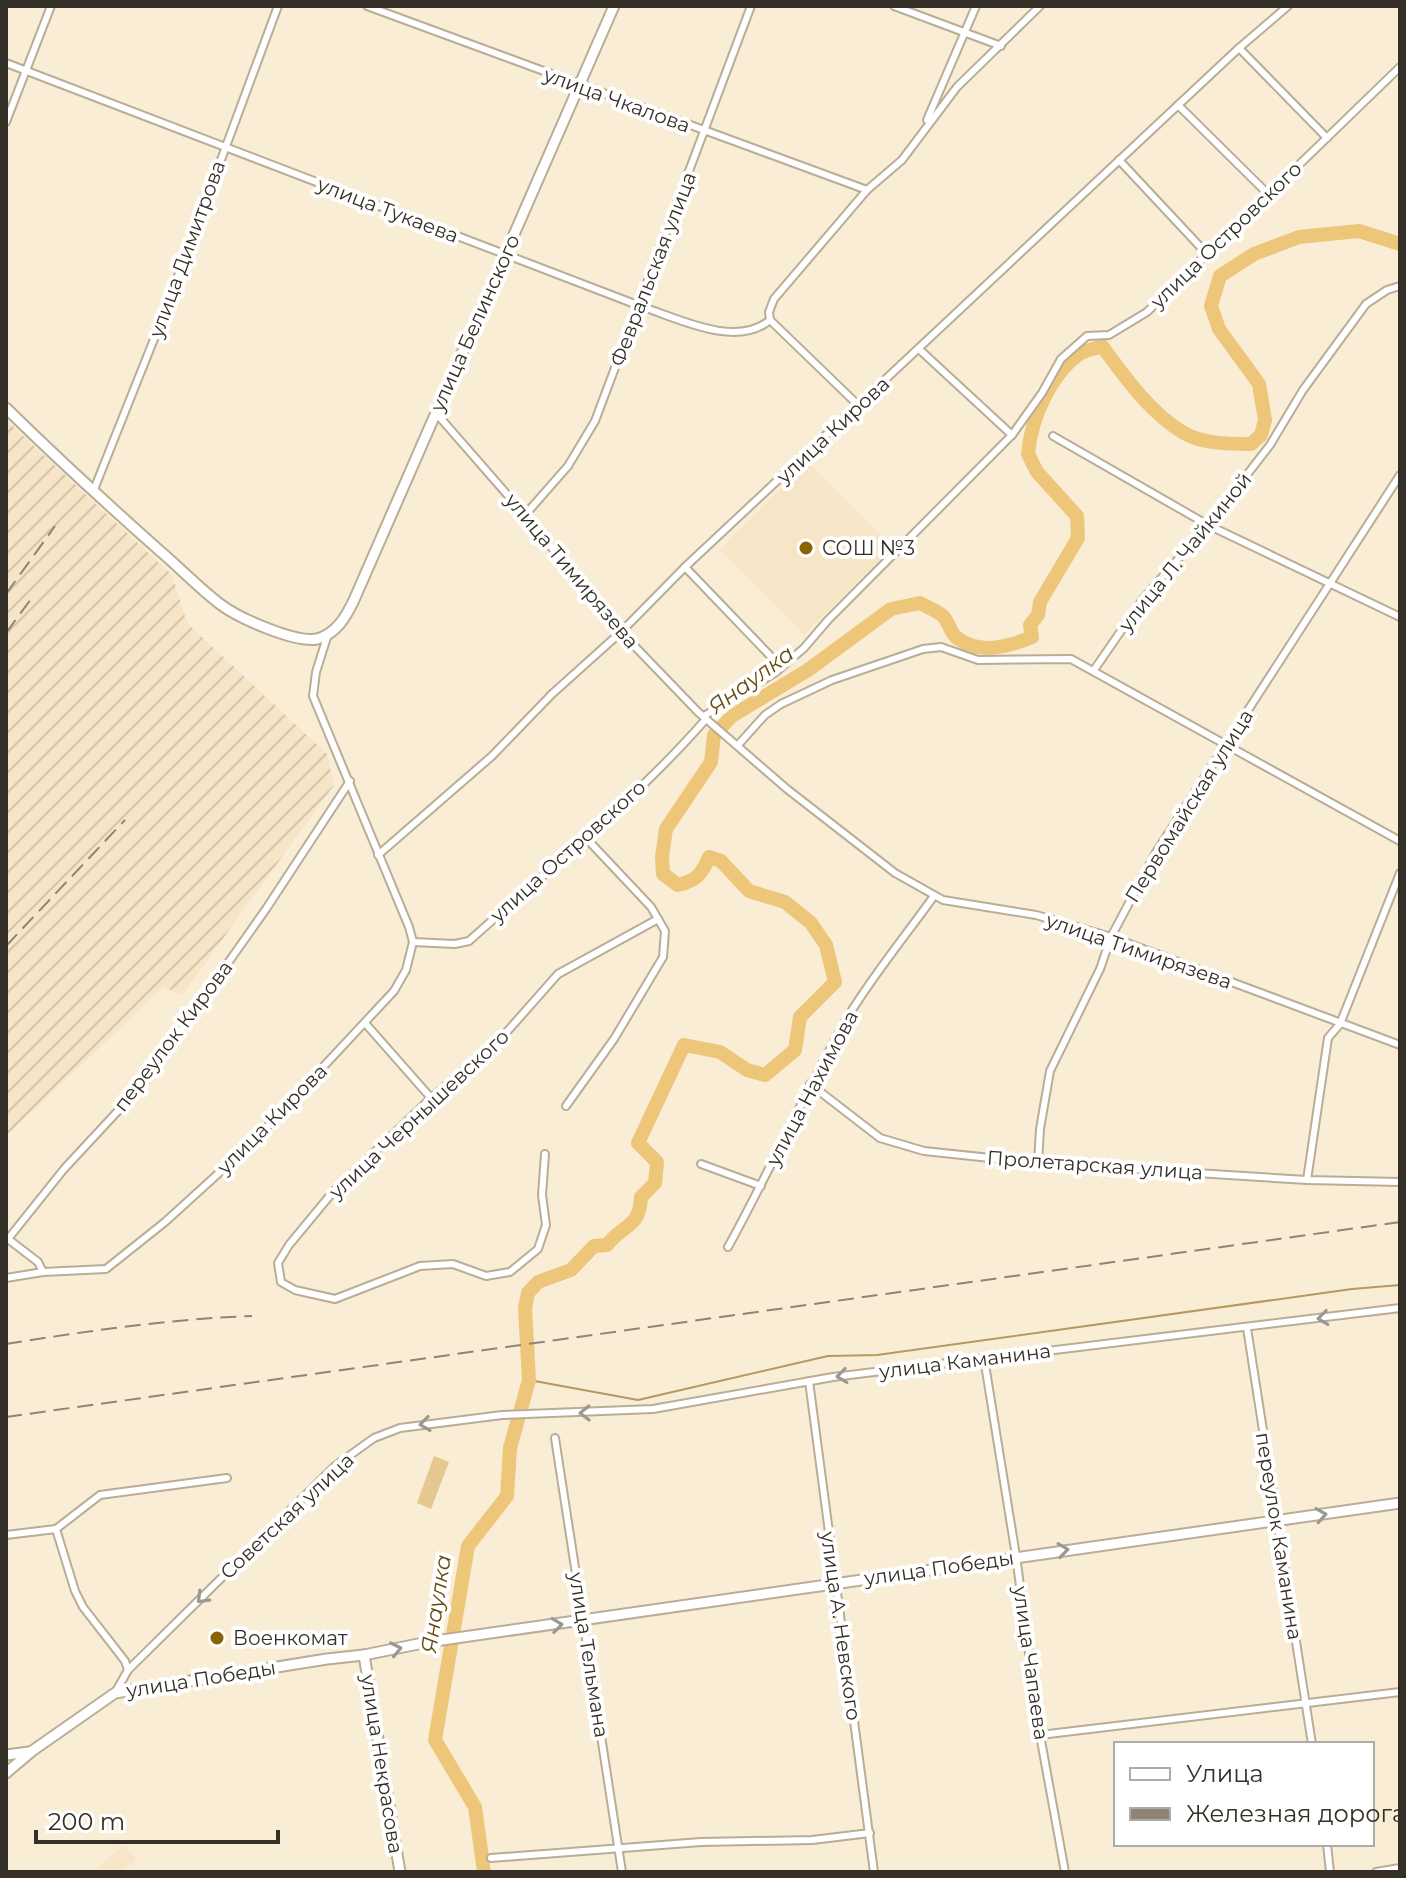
<svg xmlns="http://www.w3.org/2000/svg" width="1406" height="1878" viewBox="0 0 1406 1878" font-family="Montserrat,sans-serif">
<defs>
<pattern id="industrial-furrows" width="10" height="10" patternUnits="userSpaceOnUse" patternTransform="scale(2)"><rect width="10" height="10" fill="#f6e5c6"/><path d="M-1 1l2-2M0 10L10 0M9 11l2-2" fill="none" stroke="#d4c5aa"/></pattern>
</defs>
<rect width="100%" height="100%" fill="#faedd6"/>
<!-- built -->
<g fill="#f6e5c6">
<path d="M808 462 892 547 804 635 720 550Z"/>
<path d="M123 1845 136 1859 122 1872H94Z"/>
</g>
<!-- industrial -->
<path fill="url(#industrial-furrows)" d="M6 420 172 575 187 623 327 754 334 785 182 995 164 987 6 1136Z"/>
<!-- pitch -->
<path fill="#e5c790" d="M434 1456 449 1462 431 1509 417 1503Z"/>
<g fill="none" stroke-linecap="round" stroke-linejoin="round">
<!-- stream -->
<path stroke="#b69961" stroke-width="2" d="M529 1380 638 1400 828 1356 877 1355 1352 1289 1400 1285"/>
<!-- river -->
<path stroke="#edc67a" stroke-width="14" d="M484 1872 475 1807 435 1740 468 1546 507 1496 510 1448 529 1380 525 1308 528 1293 538 1282 571 1270 594 1246 607 1245C623 1224 640 1228 641 1197L655 1183 657 1162 638 1143 684 1045 720 1052 747 1070 765 1075 795 1050 800 1017 835 982 826 945 811 923 785 902 749 891 721 861 709 857C702 874 696 881 678 885L663 874 662 857 666 829 711 762 714 735 732 716 808 670 891 609 920 603C927 607 937 611 943 616 949 622 950 633 957 638 980 655 1008 647 1032 637L1030 625 1038 615 1040 602 1078 538 1077 516 1037 472 1028 454C1031 419 1050 375 1079 354 1085 350 1095 349 1102 346 1125 377 1150 413 1184 433 1202 444 1231 444 1251 444L1261 435 1265 420 1259 384 1219 329 1211 306 1220 276 1254 254 1299 237 1359 231 1400 244"/>
<defs>
<g id="street">
<path d="M367 6 867 190"/>
<path d="M894 6 1001 46"/>
<path d="M1239 48 1327 138"/>
<path d="M6 63 640 306C678 318 736 349 770 320"/>
<path d="M1178 105 1267 193"/>
<path d="M927 120 976 6"/>
<path d="M6 122 51 6"/>
<path d="M1119 160 1206 253"/>
<path d="M920 350 1012 435"/>
<path d="M858 405 770 320 769 312 774 299 867 190 902 160 957 87 1040 6"/>
<path d="M436 413 525 515 621 632 698 712 787 789 895 873 943 900 1036 915 1111 937 1400 1045"/>
<path d="M1053 436 1208 525 1400 617"/>
<path d="M93 492 162 319 278 6"/>
<path d="M525 515 568 466 595 421 751 6"/>
<path d="M685 567 780 666"/>
<path d="M1094 670 1143 599 1208 525 1270 445 1303 390 1366 304 1387 290 1400 286"/>
<path d="M704 716 776 672 804 648 828 620 1012 435 1042 393 1061 359 1087 336 1109 335 1147 312 1400 67"/>
<path d="M738 745 765 715 781 704 832 680 923 649 941 647 978 660 1071 659 1400 841"/>
<path d="M378 855 492 756 552 694 621 632 685 567 1239 48 1288 6"/>
<path d="M413 942 455 944 469 941C549 869 635 800 706 719"/>
<path d="M365 1023 431 1098"/>
<path d="M810 1084 880 1138 924 1151 1038 1163 1307 1180 1400 1182"/>
<path d="M566 1106 614 1039 663 957 665 931 651 907 585 837"/>
<path d="M545 1154 542 1195 546 1225 538 1249 510 1272 486 1276 453 1264 420 1266 335 1299 295 1290 281 1282 278 1263 289 1245 332 1193 431 1098 497 1043 558 974 658 919"/>
<path d="M1038 1163 1040 1129 1050 1071 1100 969 1111 937 1155 854 1400 475"/>
<path d="M701 1164 761 1186"/>
<path d="M1307 1180 1328 1038 1340 1024 1400 873"/>
<path d="M728 1247C770 1171 805 1091 849 1015 874 974 906 935 934 896"/>
<path d="M43 1272 38 1262 8 1239 64 1169 142 1085 266 909 350 781"/>
<path d="M6 1278 43 1272 106 1269 165 1222 253 1142 394 991 406 970 413 942 409 927 313 696 316 672 328 634"/>
<path d="M1247 1328 1312 1744"/>
<path d="M984 1358 1016 1556 1040 1735 1065 1872"/>
<path d="M809 1381 874 1872"/>
<path d="M555 1438 622 1872"/>
<path d="M56 1529 75 1591 83 1607 125 1661 128 1670"/>
<path d="M6 1535 56 1529 100 1495 227 1478"/>
<path d="M115 1693 128 1670 335 1466 374 1438 400 1428 502 1415 653 1409 833 1377 1400 1308"/>
<path d="M1040 1735 1400 1692"/>
<path d="M1327 1844 1330 1872"/>
<path d="M491 1858 701 1842 812 1840 870 1833"/>
<path d="M1376 1872 1400 1868"/>
</g>
<g id="secondary">
<path d="M6 408C56 457 107 504 160 551 180 568 199 588 220 604 238 618 295 643 317 639 336 634 346 617 354 600L614 6"/>
<path d="M364 1655 400 1872"/>
<path d="M6 1755 29 1752"/>
<path d="M6 1773 32 1751 115 1693 327 1659 364 1655 428 1642 1400 1503"/>
</g>
</defs>
<!-- street casing -->
<use href="#street" stroke="#b9ad97" stroke-width="10"/>
<!-- secondary casing -->
<use href="#secondary" stroke="#b9ad97" stroke-width="13"/>
<!-- street -->
<use href="#street" stroke="#fff" stroke-width="6"/>
<!-- secondary -->
<use href="#secondary" stroke="#fff" stroke-width="9"/>
<!-- rail -->
<g stroke="#8e8576" stroke-width="2" stroke-dasharray="16 8" stroke-linecap="butt">
<path d="M6 594 55 526"/>
<path d="M6 633 31 599"/>
<path d="M6 946 125 820"/>
<path d="M6 1344C88 1331 169 1319 252 1316"/>
<path d="M6 1417 1400 1222"/>
</g>
</g>
<!-- one-way arrows -->
<defs><path id="oneway-chevron" d="M-2-3.5L2.5 0L-2 3.5" fill="none" stroke-width="1.6" stroke-linecap="round" stroke-linejoin="round" transform="scale(2)"/></defs>
<g stroke="#9a9893">
<use href="#oneway-chevron" transform="translate(1323 1318) rotate(173)"/>
<use href="#oneway-chevron" transform="translate(842 1376) rotate(173)"/>
<use href="#oneway-chevron" transform="translate(585 1413) rotate(179)"/>
<use href="#oneway-chevron" transform="translate(425 1424) rotate(172)"/>
<use href="#oneway-chevron" transform="translate(1321 1515) rotate(-9)"/>
<use href="#oneway-chevron" transform="translate(1063 1550) rotate(-8)"/>
<use href="#oneway-chevron" transform="translate(202 1598) rotate(135)"/>
<use href="#oneway-chevron" transform="translate(557 1625) rotate(-7)"/>
<use href="#oneway-chevron" transform="translate(396 1649) rotate(-12)"/>
</g>
<!-- markers -->
<g fill="#886300" stroke="#fff" stroke-width="3">
<circle cx="806" cy="548" r="8"/>
<circle cx="217" cy="1638" r="8"/>
</g>
<g text-anchor="middle" dominant-baseline="central" stroke-width="8" stroke-linejoin="round" paint-order="stroke">
<!-- street labels -->
<g font-size="20" fill="#353027" stroke="#fff">
<text transform="translate(617 100) rotate(20)">улица Чкалова</text>
<text transform="translate(388 210) rotate(21)">улица Тукаева</text>
<text transform="translate(1226 235) rotate(-44)">улица Островского</text>
<text transform="translate(187 249) rotate(-70)">улица Димитрова</text>
<text transform="translate(653 269) rotate(-69)">Февральская улица</text>
<text transform="translate(475 323) rotate(-66)">улица Белинского</text>
<text transform="translate(833 430) rotate(-43)">улица Кирова</text>
<text transform="translate(1185 552) rotate(-51)">улица Л. Чайкиной</text>
<text transform="translate(572 571) rotate(50)">улица Тимирязева</text>
<text transform="translate(1189 806) rotate(-58)">Первомайская улица</text>
<text transform="translate(568 851) rotate(-42)">улица Островского</text>
<text transform="translate(1139 951) rotate(19)">улица Тимирязева</text>
<text transform="translate(173 1036) rotate(-53)">переулок Кирова</text>
<text transform="translate(812 1088) rotate(-62)">улица Нахимова</text>
<text transform="translate(419 1114) rotate(-43)">улица Чернышевского</text>
<text transform="translate(272 1119) rotate(-45)">улица Кирова</text>
<text transform="translate(1095 1165) rotate(4)">Пролетарская улица</text>
<text transform="translate(965 1361) rotate(-7)">улица Каманина</text>
<text transform="translate(287 1516) rotate(-43)">Советская улица</text>
<text transform="translate(1279 1536) rotate(81)">переулок Каманина</text>
<text transform="translate(939 1568) rotate(-8)">улица Победы</text>
<text transform="translate(841 1626) rotate(82)">улица А. Невского</text>
<text transform="translate(589 1655) rotate(81)">улица Тельмана</text>
<text transform="translate(1031 1663) rotate(82)">улица Чапаева</text>
<text transform="translate(201 1679) rotate(-9)">улица Победы</text>
<text transform="translate(382 1764) rotate(81)">улица Некрасова</text>
</g>
<!-- poi labels -->
<g font-size="20" fill="#353027" stroke="#fff" text-anchor="start">
<text x="822" y="548">СОШ №3</text>
<text x="233" y="1638">Военкомат</text>
</g>
<!-- water labels -->
<g font-size="22" font-style="italic" fill="#664c11" stroke="#fff">
<text transform="translate(751 680) rotate(-36)">Янаулка</text>
<text transform="translate(436 1604) rotate(-81)">Янаулка</text>
</g>
</g>
<!-- border -->
<rect width="1406" height="1878" fill="none" stroke="#353027" stroke-width="16"/>
<!-- legend -->
<rect x="1114" y="1742" width="260" height="104" fill="#ffffff" stroke="#aeaca9" stroke-width="2"/>
<rect x="1130" y="1768" width="40" height="12" fill="#ffffff" stroke="#aeaca9" stroke-width="2"/>
<text x="1186" y="1782" font-size="24" fill="#353027">Улица</text>
<rect x="1130" y="1808" width="40" height="12" fill="#8e8576" stroke="#aeaca9" stroke-width="2"/>
<text x="1186" y="1822" font-size="24" fill="#353027">Железная дорога</text>
<!-- scale -->
<path d="M36 1830v12h242v-12" fill="none" stroke="#353027" stroke-width="4"/>
<text x="48" y="1830" font-size="24" fill="#353027" stroke="#ffffff" stroke-width="6" paint-order="stroke">200 m</text>
</svg>
